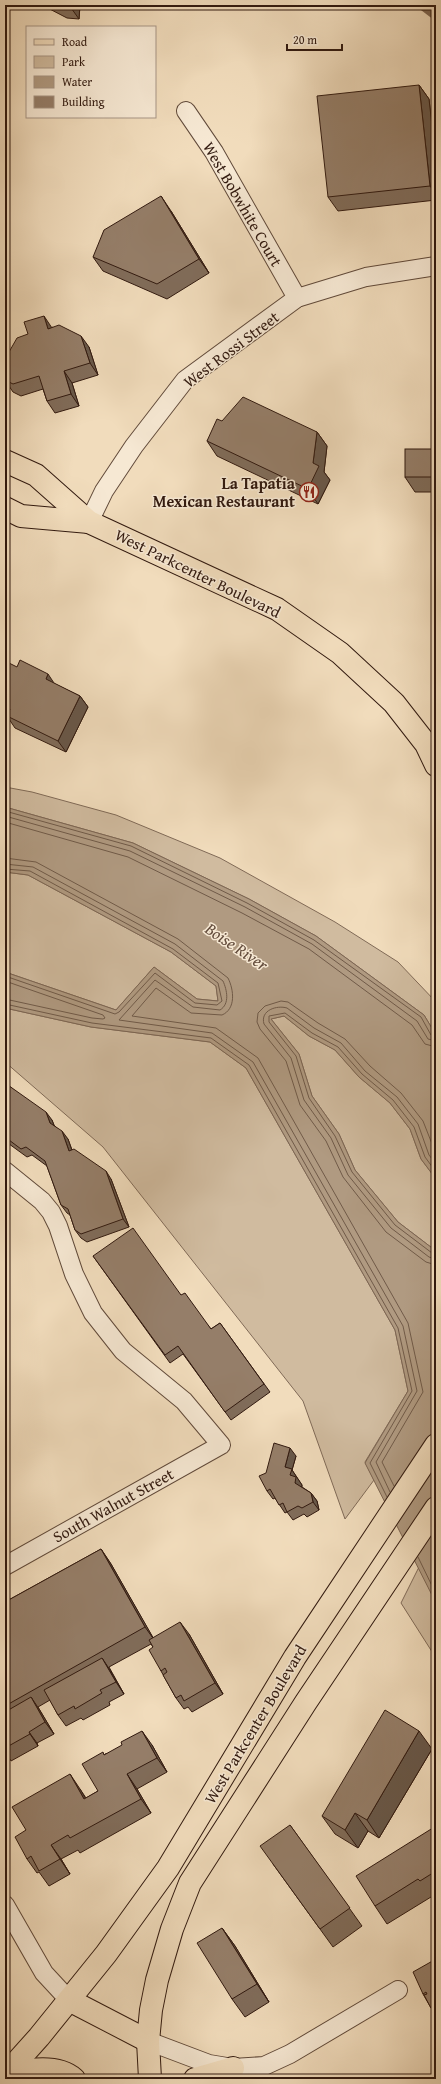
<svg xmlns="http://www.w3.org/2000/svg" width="441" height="2084" viewBox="0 0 441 2084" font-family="'Gentium Book Plus',serif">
<rect width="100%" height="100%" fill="#f1dcbc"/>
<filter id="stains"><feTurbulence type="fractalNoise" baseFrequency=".005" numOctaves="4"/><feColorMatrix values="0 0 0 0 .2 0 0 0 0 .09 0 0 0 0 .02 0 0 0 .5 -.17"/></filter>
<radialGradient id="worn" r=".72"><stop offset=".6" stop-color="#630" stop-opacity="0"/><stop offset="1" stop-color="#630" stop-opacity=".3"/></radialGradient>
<!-- green -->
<g fill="#d0bb9f" stroke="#806a57">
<path d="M5 787 32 792 116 815 220 858 335 922 398 962 436 1002V1035L424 1015 316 936 249 899 133 843 5 807Z"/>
<path d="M5 872 28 875 171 952 216 986 218 1001 197 999 154 967 116 1010 5 972Z"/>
<path d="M5 1008 91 1027 210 1042 246 1068 395 1330 408 1391 365 1462 374 1480 345 1519 303 1401 103 1147 5 1062Z"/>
<path d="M284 1016 309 1036 335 1050 359 1077 390 1103 410 1129 421 1159 436 1179V1251L398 1222 355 1170 339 1134 312 1096 299 1054 271 1019Z"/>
<path d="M419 1567 436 1603V1658L401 1603Z"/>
</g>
<!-- water -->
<path fill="#b09a81" stroke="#7d6653" d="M5 807 133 843 249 899 316 936 424 1015 436 1035V1179L421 1159 410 1129 390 1103 359 1077 335 1050 309 1036 284 1016 271 1019 299 1054 312 1096 339 1134 355 1170 398 1222 436 1251V1603L365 1463 408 1391 395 1330 246 1068 210 1042 91 1027 5 1008V972L116 1010 154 967 197 999 218 1001 216 986 171 952 28 875 5 872Z"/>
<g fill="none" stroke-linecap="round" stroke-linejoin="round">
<!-- shore -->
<g stroke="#705a48" stroke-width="1">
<path d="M5 811 131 846 247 903 314 940 421 1017 431 1035 436 1036"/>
<path d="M5 816 130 851 245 907 312 944 417 1021 428 1039 436 1041"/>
<path d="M5 822 128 857 242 913 309 949 412 1025 425 1044 436 1047"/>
<path d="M5 858 36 862 178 939 228 978C234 990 236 1009 222 1015L191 1013 156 988 132 1016 216 1028 258 1058 408 1323 423 1392 382 1462 394 1486"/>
<path d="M5 864 33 867 175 944 223 981C227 990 230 1004 220 1010L193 1007 155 980 119 1020 212 1033 253 1062 403 1326 417 1391 376 1462 390 1492"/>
<path d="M5 869 30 871 173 949 218 983 222 1001 217 1005 195 1003 155 973 119 1012 115 1014 5 976"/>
<path d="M5 981 103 1015 105 1018 103 1019 92 1018 5 999"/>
<path d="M5 1004 92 1023 211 1038 249 1065 398 1328 412 1391 370 1463 387 1497"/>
<path d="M436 1154 423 1121 401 1093 370 1066 345 1039 318 1023 288 1002 281 1001 265 1006 258 1013 257 1022 260 1029 286 1061 300 1105 326 1141 343 1177 386 1232 426 1262 436 1265"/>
<path d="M436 1164 429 1155 418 1124 397 1097 365 1071 341 1043 314 1028 287 1008C277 1005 260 1010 264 1024L291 1058 304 1100 331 1138 348 1175 391 1228 429 1257 436 1259"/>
<path d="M436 1172 425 1157 414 1127 393 1100 362 1074 338 1047 312 1033 285 1013 269 1016V1022L296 1056 309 1098 335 1136 352 1172 395 1225 432 1253 436 1254"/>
<path d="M418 1557 436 1594"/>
</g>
<!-- stream -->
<path stroke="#7d6653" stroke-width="5.5" d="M419 5 436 18"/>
<defs>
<g id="minor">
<path d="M186 111 214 152 297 298"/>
<path d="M89 522 104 491 134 446 185 380 297 298 366 277 436 266"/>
<path d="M5 1171 42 1201 51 1212 58 1226 74 1274 93 1313 123 1351 184 1401 221 1445 5 1566"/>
<path d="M5 1905 44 1973 69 2000"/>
<path d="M148 2041 209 2064 233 2068 264 2066 290 2054 398 1990"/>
</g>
<g id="major">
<path d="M5 461 36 475 89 522 277 609 340 653 394 703 426 744 436 765"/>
<path d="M5 508 21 516 89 522"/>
<path d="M69 2000 148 2041"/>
<path d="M7 2074C28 2070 57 2064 74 2079"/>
<path d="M5 2075 39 2037 106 1954 168 1868 295 1657 436 1445"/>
<path d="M150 2079 148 2041 151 2010 157 1980 172 1929 190 1883 306 1702 436 1508"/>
<path d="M195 2079 233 2068"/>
</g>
</defs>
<!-- minor casing -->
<use href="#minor" stroke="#614a3a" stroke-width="20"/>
<!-- major casing -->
<use href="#major" stroke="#31190f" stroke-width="24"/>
<!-- minor -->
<use href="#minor" stroke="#f6e8d3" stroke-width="18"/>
<!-- major -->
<use href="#major" stroke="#f1dcbc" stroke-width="22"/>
</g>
<!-- wall -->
<g fill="#806c5a" stroke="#31190f">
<path d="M42 5H80L79 19 67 18Z"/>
<path d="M419 85 429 99 436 162V200L338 211 328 197Z"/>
<path d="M171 211 209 273 167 299 103 271 93 257Z"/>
<path d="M52 327 89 347 98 375 72 383 79 406 55 413 47 401 43 389 21 396 13 392 5 380Z"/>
<path d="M222 421 317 432 327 446 324 472 330 480 318 504 217 456 207 441Z"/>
<path d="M436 449V492H415L405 477Z"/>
<path d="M5 666 55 684 80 696 88 707 66 752 15 728 7 716V715L5 714Z"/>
<path d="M5 1083 52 1120 54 1125 68 1139 72 1150 111 1179 129 1227 87 1242 81 1238 75 1230 70 1215 67 1213 61 1205 47 1166 32 1155 27 1157 5 1141Z"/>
<path d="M93 1256 181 1295 211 1329 220 1323 270 1392 231 1420 183 1354 170 1363Z"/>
<path d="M296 1456 292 1470 302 1485V1487L311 1493 317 1501 319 1510 307 1517 304 1514 293 1520 287 1512 285 1513 275 1498 273 1499 267 1491Z"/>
<path d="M101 1549 111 1564 153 1638 189 1634 223 1694 192 1712 188 1707 184 1709 176 1698 161 1671 153 1647 151 1644 109 1667 124 1694 109 1702 110 1705 83 1720 81 1718 66 1726 58 1715 50 1700 38 1707 54 1734 37 1743 38 1746 11 1761 10 1759 5 1761V1602Z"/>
<path d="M152 1745 167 1772 137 1789 151 1813 80 1853 78 1850 61 1859 70 1874 49 1886 39 1872 37 1873 27 1859 26 1830 80 1789 86 1798 98 1791 105 1754Z"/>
<path d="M432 1749 379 1838 368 1831 358 1848 335 1834 322 1816Z"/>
<path d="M290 1825 362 1926 333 1947 273 1864Z"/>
<path d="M436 1826V1897L433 1899 431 1897 387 1924 375 1906Z"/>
<path d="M222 1928 235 1946 269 2002 245 2017 232 1999Z"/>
<path d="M436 1959V2014L431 2008 423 1994Z"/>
</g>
<!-- shaded-wall -->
<g fill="#68584a" stroke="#31190f">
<path d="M69 5H80L79 19Z"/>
<path d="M419 85 429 99 436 162V194L430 186Z"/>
<path d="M161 196 171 211 209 273 199 259Z"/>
<path d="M44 316 52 328 48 329Z"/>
<path d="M81 336 89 347 98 375 90 363Z"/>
<path d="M64 371 72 383 79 406 71 394Z"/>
<path d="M317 432 327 446 324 472 330 480 318 504 308 489 313 463Z"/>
<path d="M48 674 56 686 46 679Z"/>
<path d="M80 696 88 707 66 752 58 741Z"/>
<path d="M46 1112 52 1120 56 1131 50 1123Z"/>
<path d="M62 1131 68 1139 75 1159 69 1151Z"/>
<path d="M106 1171 111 1179 129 1227 123 1219Z"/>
<path d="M290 1448 296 1456 292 1470 302 1485 300 1492 295 1483 285 1467Z"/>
<path d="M311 1493 317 1501 319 1510 313 1502Z"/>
<path d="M101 1549 111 1564 155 1641 145 1627Z"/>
<path d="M180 1622 189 1634 223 1694 215 1683Z"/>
<path d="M102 1658 110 1670 124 1694 116 1682Z"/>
<path d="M31 1697 39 1709 54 1734 45 1722Z"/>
<path d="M142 1731 152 1745 167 1772 157 1758Z"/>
<path d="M419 1731 432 1749 379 1838 367 1820Z"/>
<path d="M29 1732 37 1743 38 1746 30 1734Z"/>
<path d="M70 1774 80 1789 94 1813 84 1799Z"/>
<path d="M127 1774 137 1789 151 1813 141 1799Z"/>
<path d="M355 1813 368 1831 358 1848 345 1830Z"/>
<path d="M51 1845 61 1859 70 1874 60 1859Z"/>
<path d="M222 1928 235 1946 269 2002 257 1984Z"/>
</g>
<!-- building -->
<g fill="#957e69" stroke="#31190f">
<path d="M419 85 430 186 328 197 317 96Z"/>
<path d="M161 196 199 259 157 284 93 257 104 230Z"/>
<path d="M44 316 48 329 59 325 81 336 90 363 64 371 71 394 47 401 39 376 13 384 5 380V359L17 338 28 334 24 322Z"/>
<path d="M243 397 317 432 313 463 319 466 308 489 207 441 217 419 222 421Z"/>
<rect x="405" y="449" width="31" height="28"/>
<path d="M20 660 48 674 46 679 80 696 58 741 7 716 10 709 5 706V666L7 662 17 667Z"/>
<path d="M5 1083 46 1112 50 1123 62 1131 69 1151 74 1149 106 1171 123 1219 81 1234 75 1230 68 1209 61 1205 45 1161 26 1147 21 1149 5 1137Z"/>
<path d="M133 1228 181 1295 185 1293 211 1329 220 1323 264 1384 225 1412 178 1346 165 1355 93 1256Z"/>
<path d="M274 1443 290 1448 285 1467 292 1469 290 1475 296 1477 295 1483 311 1493 313 1502 302 1508 298 1506 287 1512 283 1503 279 1505 270 1489 267 1491 259 1476 266 1473Z"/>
<path d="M101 1549 145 1627 5 1706V1602Z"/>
<path d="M180 1622 215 1683 184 1701 181 1695 176 1698 163 1675 167 1672 165 1668 161 1671 149 1650 153 1647 149 1640Z"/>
<path d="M102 1658 116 1682 100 1690 102 1693 75 1709 74 1706 58 1715 44 1690Z"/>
<path d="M31 1697 45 1722 29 1732 30 1734 5 1748V1712Z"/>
<path d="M385 1710 419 1731 367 1820 355 1813 345 1830 322 1816Z"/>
<path d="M142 1731 157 1758 127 1774 141 1799 70 1838 68 1835 51 1845 60 1859 39 1871 31 1856 27 1859 15 1837 26 1830 12 1807 70 1774 84 1799 98 1791 82 1764 103 1752 104 1755 122 1745 121 1742Z"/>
<path d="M290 1825 350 1908 320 1929 260 1846Z"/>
<path d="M436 1826V1871L420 1881 418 1879 375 1906 356 1876Z"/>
<path d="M222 1928 257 1984 232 1999 197 1943Z"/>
<path d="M436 1959V2009L434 2006 431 2008 424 1995 427 1994 426 1992 423 1994 413 1972Z"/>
</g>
<!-- icons -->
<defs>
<symbol id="restaurant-ring" viewBox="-11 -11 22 22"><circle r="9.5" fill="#f6e8d3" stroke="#8f2418" stroke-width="1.5"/><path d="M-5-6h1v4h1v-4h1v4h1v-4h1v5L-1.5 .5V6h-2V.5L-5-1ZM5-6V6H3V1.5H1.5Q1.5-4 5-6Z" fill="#8f2418"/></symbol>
</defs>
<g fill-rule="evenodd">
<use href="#restaurant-ring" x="298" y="481" width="22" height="22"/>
</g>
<g text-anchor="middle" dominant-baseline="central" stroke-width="3" stroke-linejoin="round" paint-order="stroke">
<!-- street labels -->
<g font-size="16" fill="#31190f" stroke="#f6e8d3">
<text transform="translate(243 204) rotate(60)">West Bobwhite Court</text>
<text transform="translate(231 349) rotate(-37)">West Rossi Street</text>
<text transform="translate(198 573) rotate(26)">West Parkcenter Boulevard</text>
<text transform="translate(113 1505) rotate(-29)">South Walnut Street</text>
<text transform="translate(255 1724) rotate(-59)">West Parkcenter Boulevard</text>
</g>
<!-- poi labels -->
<g font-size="16" font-weight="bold" fill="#31190f" stroke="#f6e8d3" text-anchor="end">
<text x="295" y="483">La Tapatia<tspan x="295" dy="18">Mexican Restaurant</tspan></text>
</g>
<!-- water labels -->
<g font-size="17" font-style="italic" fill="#644d3d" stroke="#f6e8d3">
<text transform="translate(237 946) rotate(34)">Boise River</text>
</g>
</g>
<!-- margin -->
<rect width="441" height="2084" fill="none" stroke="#f1dcbc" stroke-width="20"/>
<rect x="6" y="6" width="429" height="2072" fill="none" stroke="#31190f" stroke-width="2"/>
<rect x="10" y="10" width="421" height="2064" fill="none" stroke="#31190f"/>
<!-- legend -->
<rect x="26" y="26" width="130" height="92" fill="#f6e8d3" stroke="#a79585"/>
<rect x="34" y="39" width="20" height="6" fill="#f1dcbc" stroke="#a79585"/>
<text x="62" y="46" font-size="12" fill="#31190f">Road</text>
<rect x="34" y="56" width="20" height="12" fill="#d0bb9f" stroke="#a79585"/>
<text x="62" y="66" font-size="12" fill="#31190f">Park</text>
<rect x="34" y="76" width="20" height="12" fill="#b09a81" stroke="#a79585"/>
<text x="62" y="86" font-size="12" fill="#31190f">Water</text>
<rect x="34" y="96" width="20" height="12" fill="#957e69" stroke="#a79585"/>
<text x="62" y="106" font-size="12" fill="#31190f">Building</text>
<!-- scale -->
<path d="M287 44v6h55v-6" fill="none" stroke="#31190f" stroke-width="2"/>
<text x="293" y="44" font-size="12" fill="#31190f" stroke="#f6e8d3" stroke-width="3" paint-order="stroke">20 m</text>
<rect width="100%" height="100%" filter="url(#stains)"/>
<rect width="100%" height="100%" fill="url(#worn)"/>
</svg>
